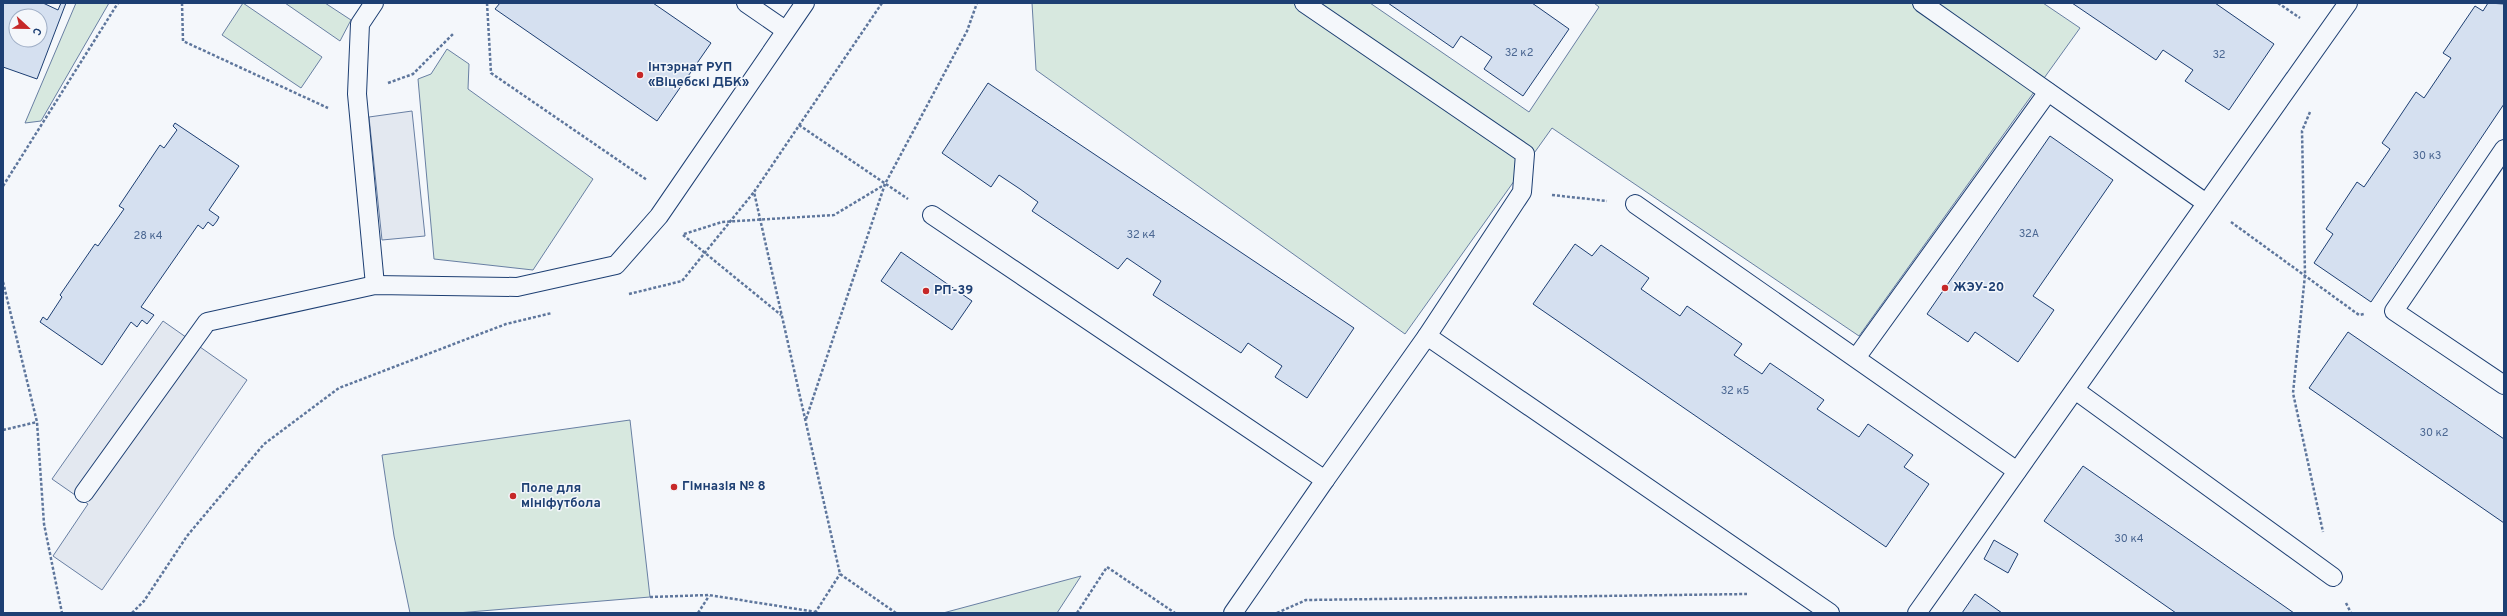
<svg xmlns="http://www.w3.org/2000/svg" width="2507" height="616" viewBox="0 0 2507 616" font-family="Overpass,sans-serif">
<rect width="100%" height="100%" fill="#f4f7fb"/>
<!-- green -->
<g fill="#d7e8df" stroke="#687fa3">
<path d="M76 3H109L41 121 25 123Z"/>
<path d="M243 3 322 57 301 88 222 35Z"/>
<path d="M285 3H325L351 20 340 41Z"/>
<path d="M1032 3H1370L1529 112 1599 7 1594 3H2043L2080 28 1859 336 1552 128 1405 334 1036 70Z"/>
<path d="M447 49 469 64 468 89 593 179 533 270 434 259 418 79 431 74Z"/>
<path d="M630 420 650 597 457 613H410L394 536 382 455Z"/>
<path d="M1081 576 1057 613H943Z"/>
</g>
<!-- parking -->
<g fill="#e3e8f0" stroke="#687fa3">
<path d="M412 111 425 236 382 240 369 117Z"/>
<path d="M163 321 247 380 102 590 53 556 88 504 52 479Z"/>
</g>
<!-- building -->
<g fill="#d5e0f0" stroke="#1d3f73" fill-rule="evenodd">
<path d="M3 3H43L58 10 61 3H66L37 79 3 67ZM16 16H40V40H16Z"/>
<path d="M500 3H653L711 43 657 121 495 9Z"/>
<path d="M1388 3H1532L1569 29 1523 96 1484 69 1492 57 1461 36 1453 48Z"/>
<path d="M2072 3H2215L2274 44 2229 110 2185 81 2193 70 2163 50 2156 60Z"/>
<path d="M2488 3 2504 4V104L2371 302 2314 263 2333 234 2326 229 2357 182 2364 187 2390 149 2382 143 2416 92 2424 98 2451 58 2443 53 2475 6 2483 11Z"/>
<path d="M988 83 1354 328 1307 398 1275 377 1282 366 1267 356 1248 343 1241 353 1153 295 1161 281 1127 258 1118 269 1032 211 1038 202 1020 189 999 175 991 187 942 153Z"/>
<path d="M175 123 239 166 209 210 219 217 217 221 213 226 208 222 203 229 198 225 141 307 154 315 147 324 142 320 137 327 131 322 102 365 40 322 43 317 47 320 62 297 60 295 95 244 98 246 124 209 119 206 160 145 164 148 177 130 173 126Z"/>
<path d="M2050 136 2113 180 2033 296 2054 310 2018 362 1975 332 1968 342 1927 314Z"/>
<path d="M1575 244 1592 256 1601 245 1649 278 1641 289 1680 316 1687 306 1742 344 1734 355 1762 374 1770 363 1824 400 1817 409 1859 437 1868 424 1913 455 1904 467 1929 484 1886 547 1533 304Z"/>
<path d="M901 252 972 301 952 330 881 281Z"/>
<path d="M2348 332 2504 439V523L2309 388Z"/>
<path d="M2083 466 2132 500 2294 613H2176L2044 521Z"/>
<path d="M1994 540 2018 554 2008 573 1984 559Z"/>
<path d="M1975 594 2002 613H1962Z"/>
</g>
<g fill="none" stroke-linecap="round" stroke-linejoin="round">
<defs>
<g id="service">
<path d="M374 3 360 24 357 94 375 285"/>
<path d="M746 3 785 30"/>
<path d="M1922 3 2206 203"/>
<path d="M2504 149 2394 311 2504 385"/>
<path d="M1635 204 2017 471"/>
<path d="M932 215 1325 480 1427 336 1522 192 1525 154 1304 3"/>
<path d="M1427 336 1830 613"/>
<path d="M1856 358 2048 92"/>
<path d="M2075 390 2333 577"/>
<path d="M84 493 207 322 375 285 517 287 616 265 659 216 805 3"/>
<path d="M1233 613 1325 480"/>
<path d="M1917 613 2348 3"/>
</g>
</defs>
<!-- service casing -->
<use href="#service" stroke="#1d3f73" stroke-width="20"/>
<!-- path -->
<g stroke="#5e769c" stroke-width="2.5" stroke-dasharray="3 2" stroke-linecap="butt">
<path d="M182 3 183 41 328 108"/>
<path d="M487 3 491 73 647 180"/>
<path d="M882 3 754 192 840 574 896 613"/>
<path d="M2278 3 2300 18"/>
<path d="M388 83 413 74 454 33"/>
<path d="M2310 112 2302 131 2305 275 2293 393 2323 532"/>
<path d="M799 125 908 199"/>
<path d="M3 186 118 3"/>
<path d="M1552 195 1607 201"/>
<path d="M2231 222 2359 315 2364 314"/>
<path d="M684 234 722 222 834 215 884 185"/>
<path d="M683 235 781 315"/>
<path d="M3 282 37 422 44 524 62 613"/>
<path d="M629 294 682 281 754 192"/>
<path d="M806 419 885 184 967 31 977 3"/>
<path d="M3 430 37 422"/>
<path d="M650 597 709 595 816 612"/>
<path d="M2346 603 2351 613"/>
<path d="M132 613 144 601 187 536 264 444 339 388 506 324 552 313"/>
<path d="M698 613 709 596"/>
<path d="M815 613 840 574"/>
<path d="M1077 613 1107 567 1175 613"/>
<path d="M1277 613 1306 600 1747 594"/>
</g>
<!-- service -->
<use href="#service" stroke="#f4f7fb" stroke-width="18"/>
</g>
<!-- markers -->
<g fill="#c62828" stroke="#f4f7fb" stroke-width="1.5">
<circle cx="640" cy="75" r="4"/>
<circle cx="1945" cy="288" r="4"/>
<circle cx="926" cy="291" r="4"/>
<circle cx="674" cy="487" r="4"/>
<circle cx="513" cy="496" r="4"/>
</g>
<g text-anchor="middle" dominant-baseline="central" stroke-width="3" stroke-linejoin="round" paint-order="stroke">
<!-- number labels -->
<g font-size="11" fill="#4b6792">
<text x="1519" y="53">32 к2</text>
<text x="2219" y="55">32</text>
<text x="2427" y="156">30 к3</text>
<text x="2029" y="234">32А</text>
<text x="1141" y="235">32 к4</text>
<text x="148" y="236">28 к4</text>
<text x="1735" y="391">32 к5</text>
<text x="2434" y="433">30 к2</text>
<text x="2129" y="539">30 к4</text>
</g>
<!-- poi labels -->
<g font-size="13" font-weight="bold" fill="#1d3f73" stroke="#f4f7fb" text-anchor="start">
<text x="648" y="68">Інтэрнат РУП<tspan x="648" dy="15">«Віцебскі ДБК»</tspan></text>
<text x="1953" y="288">ЖЭУ-20</text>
<text x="934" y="291">РП-39</text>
<text x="682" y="487">Гімназія № 8</text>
<text x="521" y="489">Поле для<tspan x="521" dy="15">мініфутбола</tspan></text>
</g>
</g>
<!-- border -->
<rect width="2507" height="616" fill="none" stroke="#1d3f73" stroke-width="8"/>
<!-- north arrow -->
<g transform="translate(28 28) rotate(112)"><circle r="19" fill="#f4f7fb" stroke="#9eadc5"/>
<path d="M0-3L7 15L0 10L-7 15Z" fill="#c62828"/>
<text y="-6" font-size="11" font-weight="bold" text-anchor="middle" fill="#1d3f73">С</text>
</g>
</svg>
